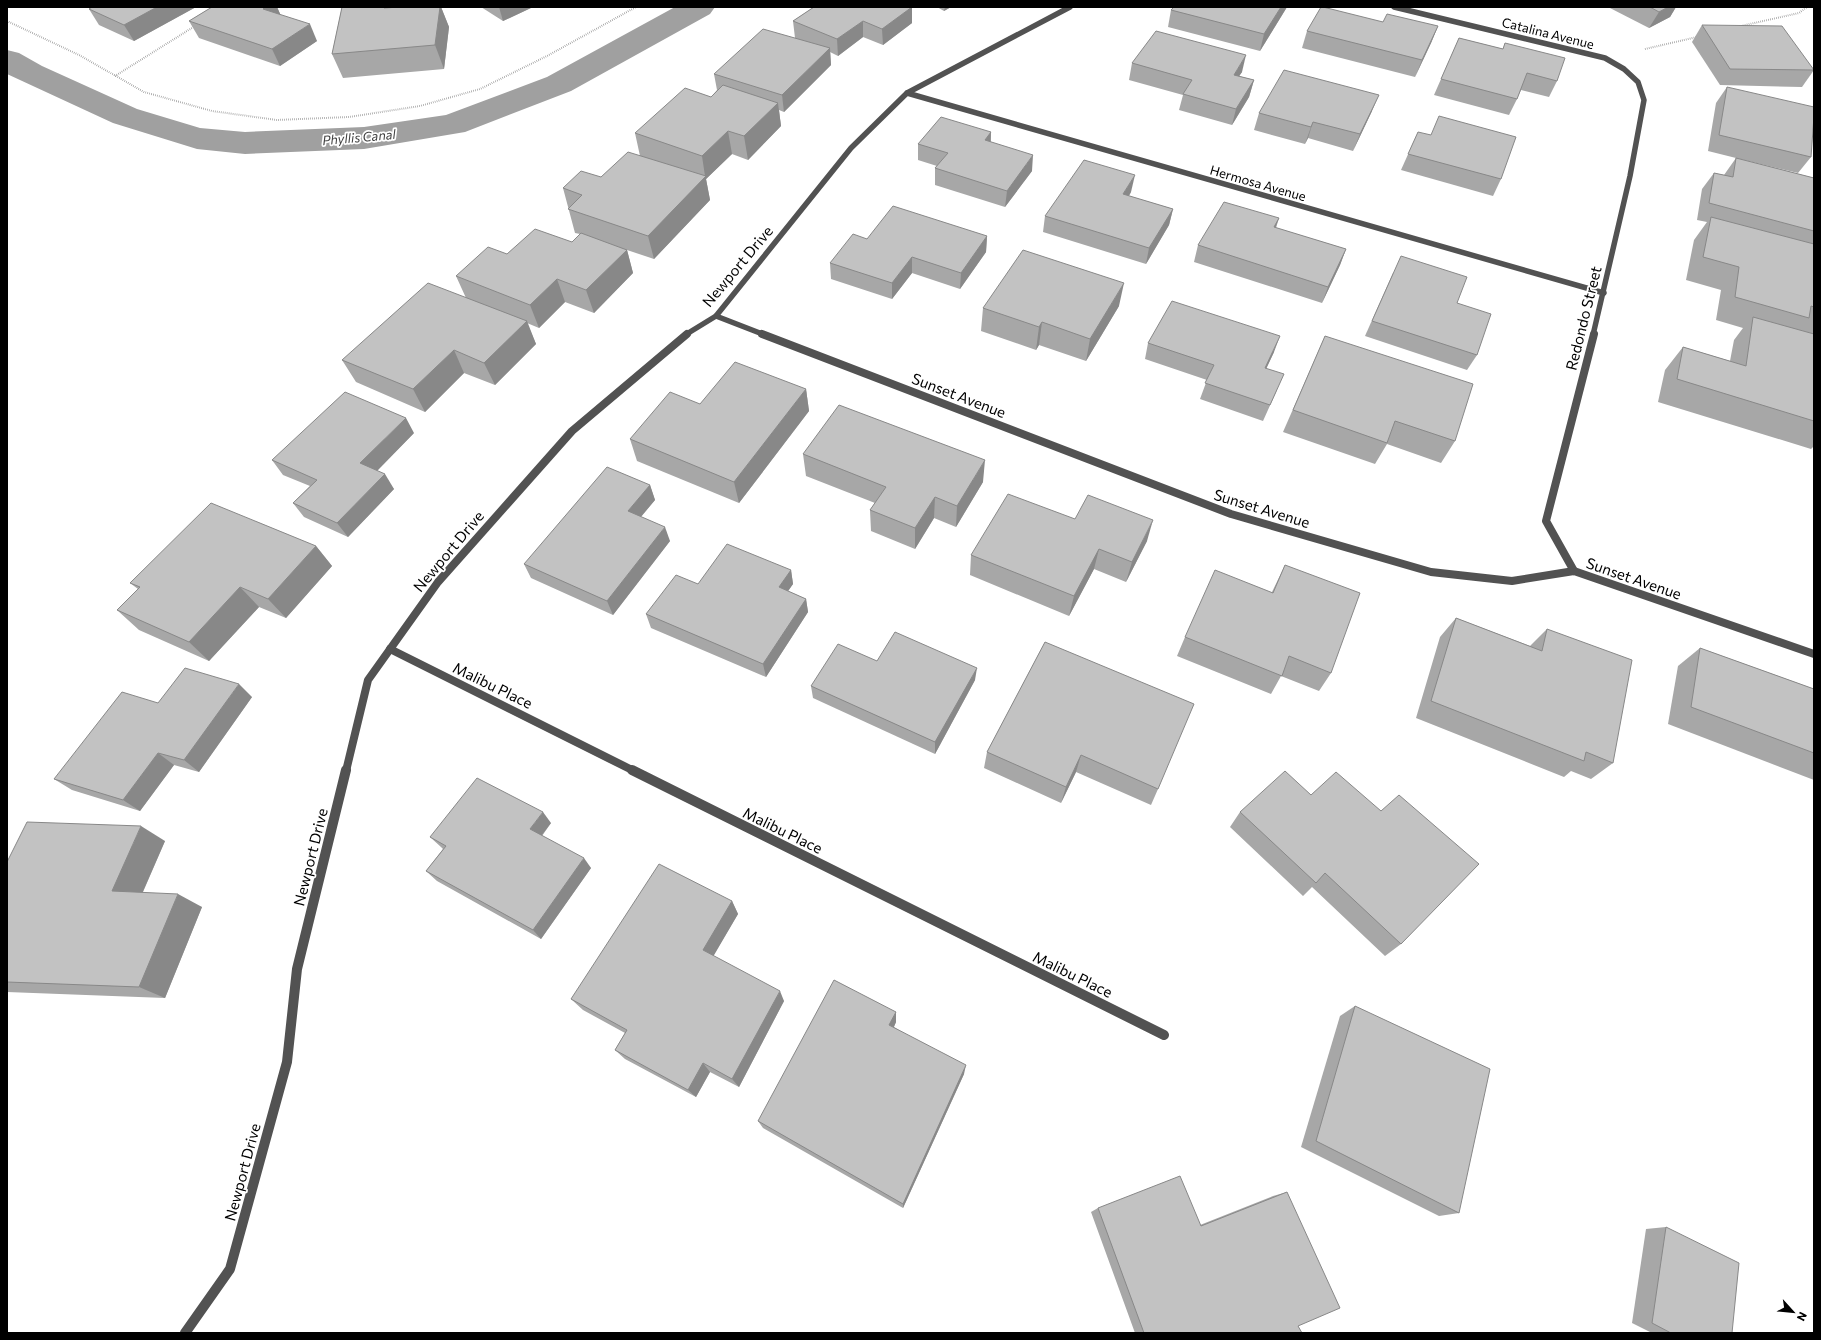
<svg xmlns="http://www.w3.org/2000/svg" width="1821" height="1340" viewBox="0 0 1821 1340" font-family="Commissioner,sans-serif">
<rect width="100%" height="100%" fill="#fff"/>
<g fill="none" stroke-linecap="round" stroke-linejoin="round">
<!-- canal -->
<path fill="#a0a0a0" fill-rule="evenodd" d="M675 7H715L710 14 571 91 465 132 364 149 245 154 197 149 113 123 7 74V50L19 53 42 66 137 109 200 128 245 132 364 127 446 115 547 77Z"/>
<!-- path -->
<g stroke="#747474" stroke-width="2" stroke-dasharray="0.5 1.5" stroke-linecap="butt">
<path d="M7 21 79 55 144 92 212 111 277 120 349 117 420 106 480 89 547 56 636 7"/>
<path d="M1741 26 1799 13 1807 7"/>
<path d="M1645 49 1697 37"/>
<path d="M115 76 195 26"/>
</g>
<!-- minor-far2 -->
<g stroke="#525252" stroke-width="5.5">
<path d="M1394 7 1605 58 1624 69 1638 82 1644 100 1630 176 1593 335"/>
<path d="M907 93 1604 293"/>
<path d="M716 316 765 335"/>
<path d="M685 335 716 316 851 148 907 93 1070 7"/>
</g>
<!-- minor-far1 -->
<g stroke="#525252" stroke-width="8">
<path d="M762 334 1231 514 1431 572 1512 581 1574 571 1814 654"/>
<path d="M1574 571 1546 521 1594 334"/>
<path d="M390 649 634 771"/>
<path d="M346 771 368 680 438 582 572 431 687 334"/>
</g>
<!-- minor -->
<g stroke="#525252" stroke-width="10">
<path d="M632 770 1164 1035"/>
<path d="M185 1333 230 1269 287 1062 297 969 346 770"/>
</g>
</g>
<!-- wall -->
<g fill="#a7a7a7">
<path d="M92 7H196L134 41 99 25 89 9Z"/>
<path d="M212 7H277L280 14 317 41 280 66 199 38 189 21Z"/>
<path d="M342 7H393V8L400 7H441L449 27 444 69 343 78 332 54Z"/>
<path d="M481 7H533L503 21Z"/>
<path d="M814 7H912V23L883 45 863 37 838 56 830 52 831 65 784 112 779 110 781 126 748 160 732 154 706 179 710 200 654 259 627 250 633 273 594 313 565 302 539 328 527 323 536 344 495 385 464 373 425 412 356 382 342 360 466 298 456 276 507 254 572 242 580 234 575 233 563 188 601 177 640 156 635 133 711 97 717 90 714 74 795 38 793 21Z"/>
<path d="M937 7H951L944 11Z"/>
<path d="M1174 7H1287L1260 51 1168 27 1171 10Z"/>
<path d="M1608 7H1676L1670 17 1649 28Z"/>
<path d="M1702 25 1814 70 1802 87 1720 85 1692 42Z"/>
<path d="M1438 26 1431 43 1415 77 1302 48 1307 31Z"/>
<path d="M1459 38 1503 49 1505 43 1557 81 1549 97 1521 90 1517 99 1509 115 1434 95Z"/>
<path d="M1132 63 1242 72 1239 76 1254 80 1249 97 1232 125 1179 110 1183 95 1129 80Z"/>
<path d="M1727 87 1811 157 1798 173 1736 158 1814 178V332L1813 334H1814V446L1811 449 1658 402 1665 370 1683 347 1730 361 1734 340 1743 328 1716 320 1721 290 1686 280 1694 240 1707 222 1697 220 1702 189 1714 173 1724 175 1736 158 1708 151 1716 103Z"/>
<path d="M1372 111 1353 151 1308 138 1305 144 1254 130 1259 113Z"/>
<path d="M991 132V142L1032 171 1005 207 935 185V168L937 166 918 160V144Z"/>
<path d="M1418 132 1501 179 1493 196 1401 170Z"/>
<path d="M1131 192 1129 196 1173 209 1169 225 1146 264 1043 232 1045 216Z"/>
<path d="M1279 218 1276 228 1346 249 1340 265 1322 303 1194 262 1198 245Z"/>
<path d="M987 236 986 252 960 289 912 273 892 299 831 279 830 263 867 239Z"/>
<path d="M1393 273 1457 303 1477 355 1467 370 1365 336Z"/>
<path d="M1119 306 1086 361 1039 345 1036 350 981 331 983 308Z"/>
<path d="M1325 336 1455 441 1441 463 1387 444 1375 464 1283 432Z"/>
<path d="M1148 343 1274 352 1266 369 1277 390 1263 421 1200 399 1207 380 1145 359Z"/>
<path d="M806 389 809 411 739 503 637 461 630 439 700 404Z"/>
<path d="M414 433 377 471 394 489 348 537 304 517 293 503 310 486 283 475 272 460Z"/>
<path d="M803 454 983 482 956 527 934 518 915 549 871 531 870 510 875 503 806 476Z"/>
<path d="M650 485 655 500 641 517 670 541 613 615 531 578 524 564Z"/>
<path d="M1075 519 1147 541 1126 582 1094 569 1069 616 970 575 971 555Z"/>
<path d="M316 546 332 566 286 618 259 607 209 661 139 630 117 610 138 589 130 583Z"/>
<path d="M1285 565 1331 673 1319 691 1281 676 1271 694 1177 656 1185 637 1272 592Z"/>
<path d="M791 570 793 584 788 591 806 599 808 612 766 677 651 628 646 614 698 584Z"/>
<path d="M1456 618 1530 646 1547 629 1613 763 1591 779 1571 771 1564 777 1416 718 1440 637Z"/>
<path d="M1045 642 1158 789 1151 805 1076 772 1061 803 984 768 987 752Z"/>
<path d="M1700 648 1814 689V780L1668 724 1678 666Z"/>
<path d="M877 661 975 680 935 754 813 698 811 686Z"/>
<path d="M252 697 199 772 174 765 140 811 72 790 54 779 158 703Z"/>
<path d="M1311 795 1381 811 1401 944 1385 956 1312 887 1303 896 1230 827 1240 812Z"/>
<path d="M551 823 542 836 591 868 541 939 437 881 426 871 443 849 441 847 430 837Z"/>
<path d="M165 841 143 892 202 907 165 998 7 992V862Z"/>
<path d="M732 901 738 914 713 956 784 1001 739 1087 710 1072 696 1097 625 1059 615 1050 625 1033 583 1010 571 999Z"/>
<path d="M1355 1006 1459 1213 1439 1216 1301 1147 1340 1016Z"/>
<path d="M896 1012V1022L894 1027 964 1074 903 1208 763 1128 758 1121Z"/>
<path d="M1287 1192 1298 1326 1302 1333H1135L1091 1212 1098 1208 1200 1225 1273 1196Z"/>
<path d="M1666 1227 1732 1333H1652L1632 1323 1646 1229Z"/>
</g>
<!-- shaded-wall -->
<g fill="#888">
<path d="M157 7H196L134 41 124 25Z"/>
<path d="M265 7H277L282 18 263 9Z"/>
<path d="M384 7H393L396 15 384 8Z"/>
<path d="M440 7H441L449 27 444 69 435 45Z"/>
<path d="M499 7H533L503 21Z"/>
<path d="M912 7V23L883 45 882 29Z"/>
<path d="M945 7H951L944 11Z"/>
<path d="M1281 7H1287L1260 51 1264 34Z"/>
<path d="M1668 7H1676L1670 17 1649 28 1659 12Z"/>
<path d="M863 21V37L838 56 837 39Z"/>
<path d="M310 24 317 41 280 66 272 49Z"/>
<path d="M1438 26 1431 43 1415 77 1422 60Z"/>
<path d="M830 48 831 65 784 112 782 95Z"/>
<path d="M1246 55 1242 72 1229 91 1234 75Z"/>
<path d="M1254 80 1249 97 1232 125 1236 109Z"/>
<path d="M1379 95 1372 111 1353 151 1360 134Z"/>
<path d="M778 103 781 126 748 160 744 136Z"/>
<path d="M1313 122 1308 138 1305 144 1311 127Z"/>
<path d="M728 131 732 154 706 179 710 200 654 259 648 236 705 176 702 156Z"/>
<path d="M991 132 990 149 985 140Z"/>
<path d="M1033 155 1032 171 1005 207 1007 191Z"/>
<path d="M1135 175 1131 192 1120 210 1123 194Z"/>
<path d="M1173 209 1169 225 1146 264 1149 248Z"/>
<path d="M1279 218 1273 234 1274 227Z"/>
<path d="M987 236 986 252 960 289 961 273Z"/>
<path d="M1346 249 1340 265 1322 303 1328 287Z"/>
<path d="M627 250 633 273 594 313 586 290Z"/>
<path d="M912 257V273L892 299V283Z"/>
<path d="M557 279 565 302 539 328 530 305Z"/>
<path d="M1124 283 1119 306 1086 361 1090 339Z"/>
<path d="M527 321 536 344 495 385 484 363Z"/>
<path d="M1042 322 1039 345 1036 350 1039 327Z"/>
<path d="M1280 336 1274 352 1259 384 1265 368Z"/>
<path d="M454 350 464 373 425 412 413 389Z"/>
<path d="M806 389 809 411 739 503 734 482Z"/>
<path d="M406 418 414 433 370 478 360 463Z"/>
<path d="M985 460 983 482 956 527 957 506Z"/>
<path d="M385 474 394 489 348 537 337 523Z"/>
<path d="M650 485 655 500 633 526 628 511Z"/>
<path d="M935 497 934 518 915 549V528Z"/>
<path d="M1153 520 1147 541 1126 582 1132 562Z"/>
<path d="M665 527 670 541 613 615 607 601Z"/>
<path d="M316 546 332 566 286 618 268 599Z"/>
<path d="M1099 549 1094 569 1069 616 1074 596Z"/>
<path d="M791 570 793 584 781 601 779 587Z"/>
<path d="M240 587 259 607 209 661 189 642Z"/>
<path d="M806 599 808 612 766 677 763 664Z"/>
<path d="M977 668 975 680 935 754V742Z"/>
<path d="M239 684 252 697 199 772 184 760Z"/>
<path d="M158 753 174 765 140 811 123 800Z"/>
<path d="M1081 755 1076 772 1061 803 1066 787Z"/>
<path d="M543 812 551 823 538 840 530 829Z"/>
<path d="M141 826 165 841 137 905 112 891Z"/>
<path d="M584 858 591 868 541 939 533 930Z"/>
<path d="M178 894 202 907 165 998 139 987Z"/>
<path d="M732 901 738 914 710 962 703 950Z"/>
<path d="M780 991 784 1001 739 1087 732 1079Z"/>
<path d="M896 1012V1022L890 1035 889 1025Z"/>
<path d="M703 1063 710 1072 696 1097 688 1090Z"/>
<path d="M966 1065 964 1074 903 1208V1204Z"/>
</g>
<!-- building -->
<g fill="#c2c2c2" stroke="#888">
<path d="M92 7H157L124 25 89 9Z"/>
<path d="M212 7H265L263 9 310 24 272 49 189 21Z"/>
<path d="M342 7H384V8L400 7H440L435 45 332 54Z"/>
<path d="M814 7H912L882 29 863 21 837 39 793 21Z"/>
<path d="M1174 7H1281L1264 34 1171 10Z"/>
<path d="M1321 7H1323L1383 22 1387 14 1438 26 1422 60 1307 31Z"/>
<path d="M1650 7H1668L1659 12Z"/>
<path d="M1702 25 1782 26 1814 70 1730 69Z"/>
<path d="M763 29 830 48 782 95 714 74Z"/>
<path d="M1156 31 1246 55 1234 75 1254 80 1236 109 1183 94 1192 80 1132 63Z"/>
<path d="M1459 38 1503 49 1505 43 1565 58 1557 81 1527 73 1517 99 1441 79Z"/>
<path d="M1284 70 1379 95 1360 134 1313 122 1311 127 1259 113Z"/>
<path d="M723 85 778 103 744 136 728 131 702 156 635 133 685 88 711 97Z"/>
<path d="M1727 87 1814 107V116L1811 157 1719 135Z"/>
<path d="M1439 116 1516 137 1501 179 1408 154 1418 132 1431 135Z"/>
<path d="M941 117 991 132 985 140 1033 155 1007 191 935 168 948 153 918 144Z"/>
<path d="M628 152 706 176 648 236 568 209 582 195 563 188 581 171 601 177Z"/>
<path d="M1736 158 1814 178V231L1709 203 1714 173 1733 177Z"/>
<path d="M1084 160 1135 175 1123 194 1173 209 1149 248 1045 216Z"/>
<path d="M1224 202 1279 218 1274 227 1346 249 1328 287 1198 245Z"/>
<path d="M893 206 987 236 961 273 912 257 892 283 830 263 853 234 867 239Z"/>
<path d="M1711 217 1814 244V307L1811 306 1809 318 1735 297 1739 267 1703 257Z"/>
<path d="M535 229 572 242 581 233 627 250 586 290 557 279 530 305 456 276 488 247 507 254Z"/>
<path d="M1023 250 1124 283 1090 339 1042 322 1039 327 983 308Z"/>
<path d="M1401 256 1467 277 1457 303 1491 314 1477 355 1372 321Z"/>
<path d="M428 283 527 321 484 363 454 350 413 389 342 360Z"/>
<path d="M1172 301 1280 336 1265 368 1284 374 1270 405 1205 383 1214 365 1148 343Z"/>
<path d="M1753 317 1814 334V421L1677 379 1683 347 1746 366Z"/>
<path d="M1325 336 1473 384 1455 441 1395 421 1387 443 1293 410Z"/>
<path d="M735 362 806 389 734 482 630 439 670 392 700 404Z"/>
<path d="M345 392 406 418 360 463 385 474 337 523 293 503 317 480 272 460Z"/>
<path d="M839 405 985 460 957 506 935 497 915 528 870 510 886 487 803 454Z"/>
<path d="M607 467 650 485 628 511 665 527 607 601 524 564Z"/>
<path d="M1008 494 1075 519 1088 495 1153 520 1132 562 1099 549 1074 596 971 555Z"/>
<path d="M211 503 316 546 268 599 240 587 189 642 117 610 140 587 130 583Z"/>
<path d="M727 544 791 570 779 587 806 599 763 664 646 614 676 575 698 584Z"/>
<path d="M1285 565 1360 593 1331 673 1289 656 1282 676 1185 637 1215 570 1273 593Z"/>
<path d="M1456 618 1542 651 1547 629 1632 660 1613 763 1586 752 1584 761 1431 701Z"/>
<path d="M895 632 977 668 935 742 811 686 838 644 877 661Z"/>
<path d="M1045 642 1194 704 1158 789 1081 755 1066 787 987 752Z"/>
<path d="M1700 648 1814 689V753L1691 707Z"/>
<path d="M185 668 239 684 184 760 158 753 123 800 54 779 122 692 158 703Z"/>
<path d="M1285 771 1311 795 1336 772 1381 811 1399 795 1479 864 1401 944 1325 873 1316 883 1240 812Z"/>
<path d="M477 778 543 812 530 829 584 858 533 930 426 871 446 846 430 837Z"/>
<path d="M27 822 141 826 112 891 178 894 139 987 7 982V862Z"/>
<path d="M659 864 732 901 703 950 780 991 732 1079 703 1063 688 1090 615 1050 627 1030 571 999Z"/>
<path d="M834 980 896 1012 889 1025 966 1065 903 1204 758 1121Z"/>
<path d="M1355 1006 1490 1069 1459 1213 1316 1141Z"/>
<path d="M1180 1176 1201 1226 1287 1192 1340 1308 1298 1326 1302 1333H1144L1098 1208Z"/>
<path d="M1666 1227 1739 1263 1732 1333H1671L1652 1323Z"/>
</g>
<g text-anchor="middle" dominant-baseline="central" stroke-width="3.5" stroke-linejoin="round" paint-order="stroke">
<!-- far-street labels -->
<g font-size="13" fill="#000" stroke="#fff">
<text transform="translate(1548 33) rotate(14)">Catalina Avenue</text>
<text transform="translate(1258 183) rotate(16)">Hermosa Avenue</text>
</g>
<!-- far-water labels -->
<g font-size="13" font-style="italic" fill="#414141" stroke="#fff">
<text transform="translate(359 137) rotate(-5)">Phyllis Canal</text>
</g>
<!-- street labels -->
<g font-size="15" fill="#000" stroke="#fff">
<text transform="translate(737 266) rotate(-50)">Newport Drive</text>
<text transform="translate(1583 318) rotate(-76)">Redondo Street</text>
<text transform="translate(959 395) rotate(21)">Sunset Avenue</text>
<text transform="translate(1262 508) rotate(17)">Sunset Avenue</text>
<text transform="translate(448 551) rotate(-50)">Newport Drive</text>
<text transform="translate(1634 578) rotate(19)">Sunset Avenue</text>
<text transform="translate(493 685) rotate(26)">Malibu Place</text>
<text transform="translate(783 830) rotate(26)">Malibu Place</text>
<text transform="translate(310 857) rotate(-76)">Newport Drive</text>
<text transform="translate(1073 974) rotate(26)">Malibu Place</text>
<text transform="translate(242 1172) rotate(-75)">Newport Drive</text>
</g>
</g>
<!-- border -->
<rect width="1821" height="1340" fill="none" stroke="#000000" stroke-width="16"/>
<!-- north arrow -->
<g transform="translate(1793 1312) rotate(117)" stroke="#ffffff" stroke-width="3" paint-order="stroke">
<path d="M0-3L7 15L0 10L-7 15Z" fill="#000000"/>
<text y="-6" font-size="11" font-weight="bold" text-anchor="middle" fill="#000000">N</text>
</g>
</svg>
